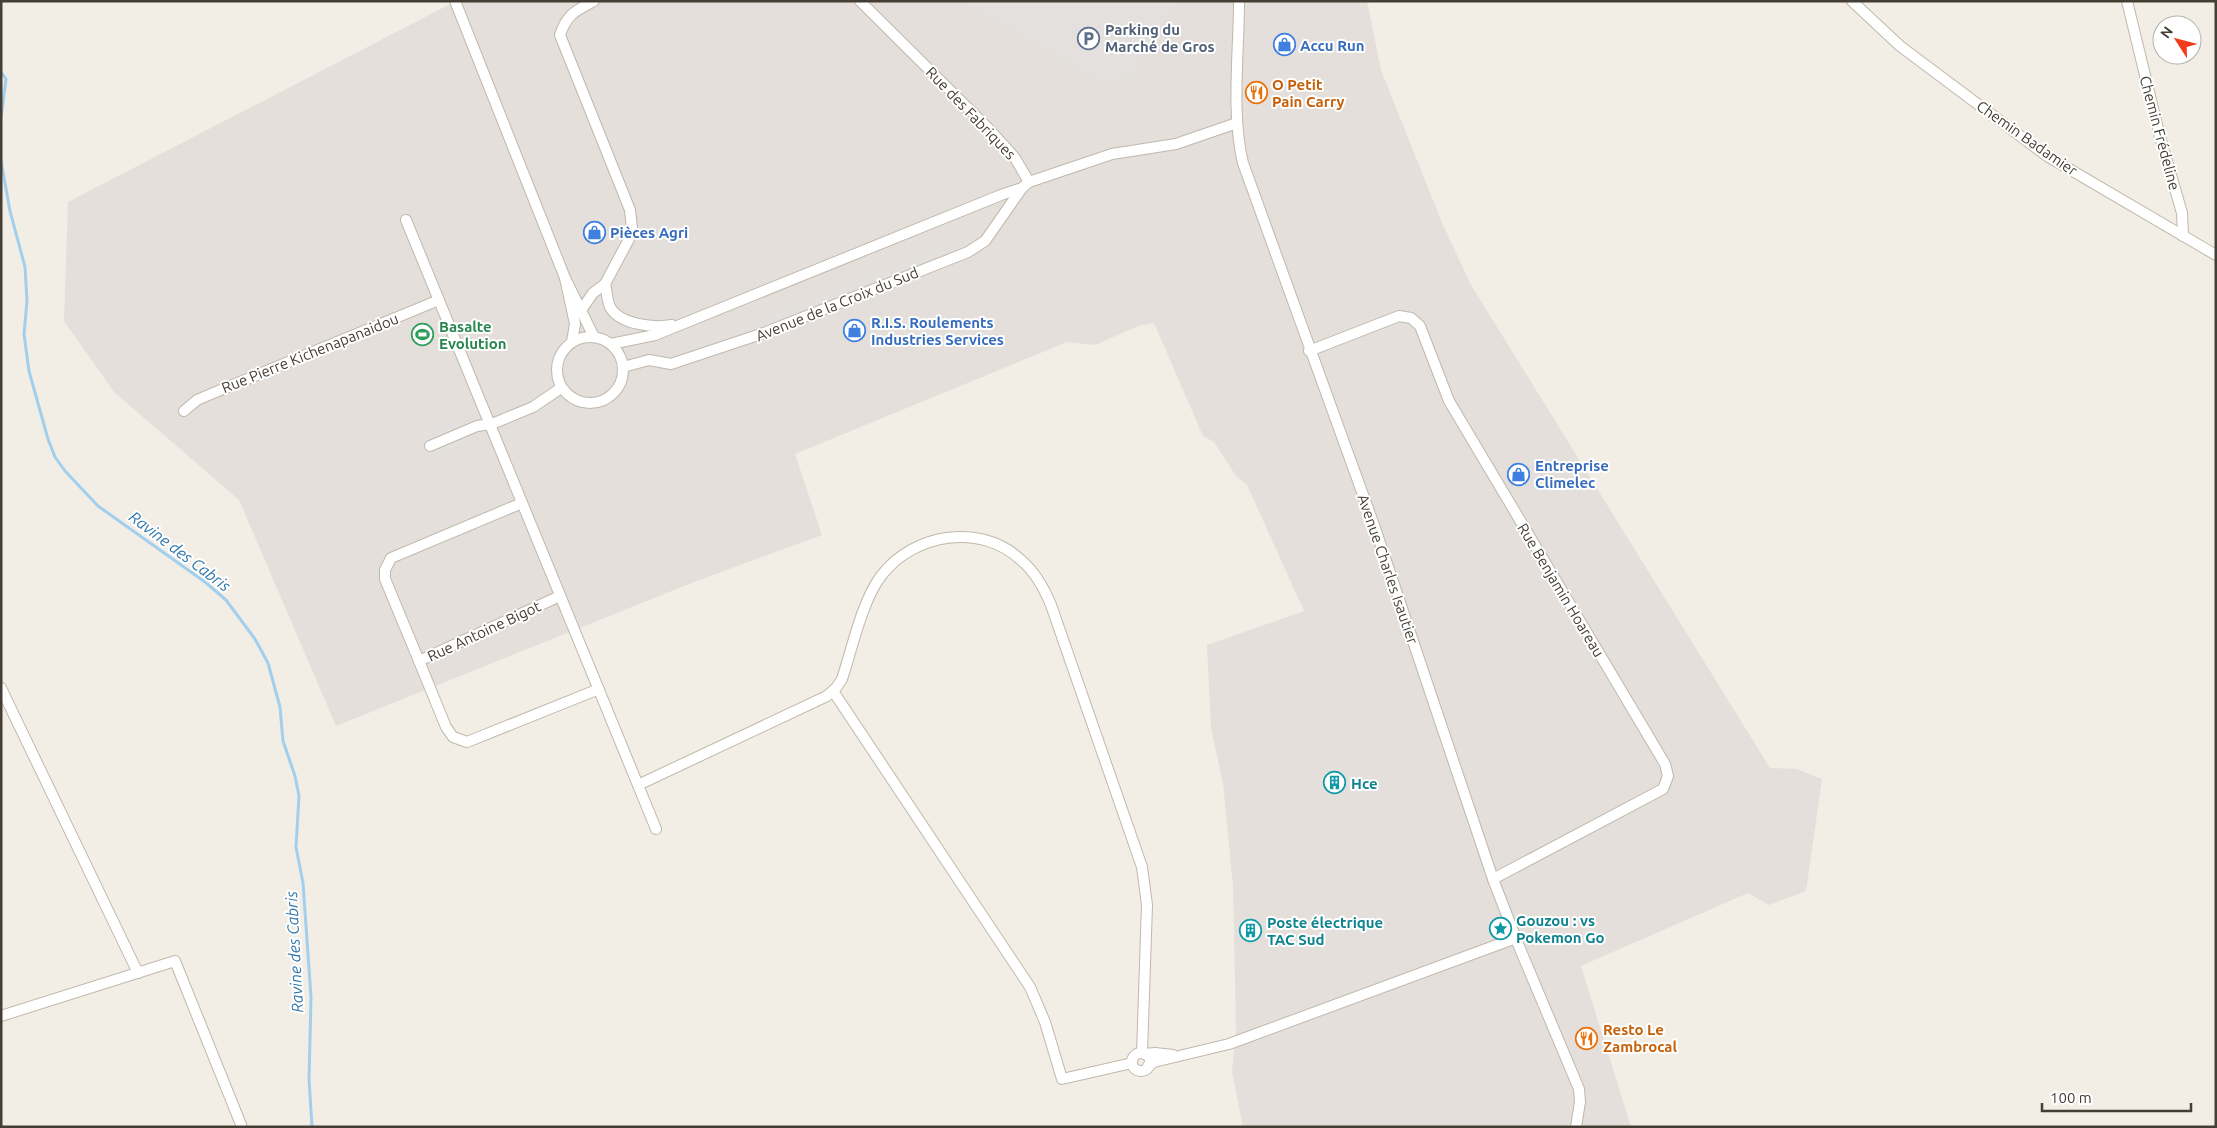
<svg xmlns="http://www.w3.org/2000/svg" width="2217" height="1128" viewBox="0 0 2217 1128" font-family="Ubuntu,sans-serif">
<rect width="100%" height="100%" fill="#f2eee5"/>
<!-- industrial -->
<path fill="#e4dfda" d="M456 1H1366L1368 5 1381 70 1443 225 1471 285 1770 768 1797 769 1822 779 1806 891 1769 905 1748 893 1581 966 1631 1127H1243L1232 1071 1236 1029 1233 886 1223 783 1211 728 1207 645 1304 611 1247 485 1236 476 1214 442 1203 436 1154 323 1138 326 1095 345 1067 342 795 454 822 535 694 582 336 726 239 500 114 392 64 321 68 202Z"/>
<!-- parking -->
<g fill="#e3e0dd">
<path d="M960 1H1175L1135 74 1107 85Z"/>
<path d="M967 243 968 247 694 355 697 345 940 249 944 253Z"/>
<path d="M459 419 468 442 431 457 422 434Z"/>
</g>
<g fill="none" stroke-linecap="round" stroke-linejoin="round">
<!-- stream -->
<g stroke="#a2cfee" stroke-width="3">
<path d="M1 72 6 79 1 118"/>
<path d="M1 161 10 211 25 267 27 301 24 334 29 371 48 439 55 457 65 471 98 506 205 582 226 600 255 639 268 663 280 707 283 741 295 776 299 796 296 847 303 883 311 997 309 1079 312 1127"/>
</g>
<defs>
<g id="minor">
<path d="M455 1 565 278"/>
<path d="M860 1 989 129 1015 158 1029 182"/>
<path d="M1239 1C1239 52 1231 114 1243 163L1375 528 1493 879 1518 944 1579 1089 1580 1102 1576 1127"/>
<path d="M1852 1 1900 46 2047 156 2216 255"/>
<path d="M2127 1 2160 137 2182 213 2183 236"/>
<path d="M406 220 656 829"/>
<path d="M605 284C607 291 607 301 610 307 620 325 654 328 672 325"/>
<path d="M582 309 593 293 605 284 629 239 632 228 630 210 560 35C567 14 575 11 594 1"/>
<circle cx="590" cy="370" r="33"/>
<path d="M572 342 575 324 565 278 594 337"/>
<path d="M611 344 655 335 1001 195 1022 188"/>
<path d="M1309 351 1399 316 1411 318 1420 326 1449 401 1665 764 1668 776 1663 789 1493 879"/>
<path d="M623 367 649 360 671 364 761 334 968 252 985 241 1022 188 1029 182 1112 154 1176 144 1237 123"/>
<path d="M184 411 197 400 211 394 439 300"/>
<path d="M430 446 477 426 492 424 533 407 561 388"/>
<path d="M522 503 391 558 385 570V579L419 661 560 596"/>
<path d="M419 661 446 727 453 737 467 742 599 689"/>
<path d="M1 688 138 973"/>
<path d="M833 691 1030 987 1045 1022 1062 1079 1132 1063"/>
<path d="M638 785 827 696 836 688 842 679C852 649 862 601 881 576 913 533 982 522 1022 561 1036 573 1044 588 1051 605L1142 867 1147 905 1142 1053"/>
<path d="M1 1016 175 961 242 1127"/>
<circle cx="1141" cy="1062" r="9"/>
<path d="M1144 1054 1155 1053 1173 1055"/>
<path d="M1148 1066 1154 1062 1229 1044 1516 938"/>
</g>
</defs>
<!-- minor casing -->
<use href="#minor" stroke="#c0b8ab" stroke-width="12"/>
<!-- minor -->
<use href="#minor" stroke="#fff" stroke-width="10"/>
</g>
<!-- icons -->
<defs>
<symbol id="parking-ring" viewBox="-11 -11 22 22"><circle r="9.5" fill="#fff" stroke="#5c6f8a" stroke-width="1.5"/><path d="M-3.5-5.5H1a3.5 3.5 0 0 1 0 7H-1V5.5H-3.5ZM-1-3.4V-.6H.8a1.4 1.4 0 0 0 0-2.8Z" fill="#5c6f8a"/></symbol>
<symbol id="shop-ring" viewBox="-11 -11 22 22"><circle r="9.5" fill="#fff" stroke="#3f7fe0" stroke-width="1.5"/><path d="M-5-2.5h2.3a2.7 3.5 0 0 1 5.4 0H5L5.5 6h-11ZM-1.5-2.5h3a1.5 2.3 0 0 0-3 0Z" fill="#3f7fe0"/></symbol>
<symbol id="restaurant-ring" viewBox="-11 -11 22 22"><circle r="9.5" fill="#fff" stroke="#e8710a" stroke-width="1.5"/><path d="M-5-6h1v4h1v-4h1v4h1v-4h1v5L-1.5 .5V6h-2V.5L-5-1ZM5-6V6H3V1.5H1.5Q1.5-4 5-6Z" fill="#e8710a"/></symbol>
<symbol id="stadium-ring" viewBox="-11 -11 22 22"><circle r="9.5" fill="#fff" stroke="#2e9e5b" stroke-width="1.5"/><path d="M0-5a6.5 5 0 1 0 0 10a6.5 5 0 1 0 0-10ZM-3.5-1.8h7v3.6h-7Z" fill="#2e9e5b"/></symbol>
<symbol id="building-ring" viewBox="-11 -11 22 22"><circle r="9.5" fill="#fff" stroke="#0f9aa8" stroke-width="1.5"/><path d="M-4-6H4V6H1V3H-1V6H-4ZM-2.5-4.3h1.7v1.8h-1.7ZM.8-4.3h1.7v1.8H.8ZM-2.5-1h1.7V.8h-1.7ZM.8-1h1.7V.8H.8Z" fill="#0f9aa8"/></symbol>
<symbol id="sight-ring" viewBox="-11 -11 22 22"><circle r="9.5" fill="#fff" stroke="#0f9aa8" stroke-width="1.5"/><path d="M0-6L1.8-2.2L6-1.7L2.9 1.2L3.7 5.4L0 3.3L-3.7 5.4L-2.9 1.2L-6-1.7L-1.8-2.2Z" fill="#0f9aa8"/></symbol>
</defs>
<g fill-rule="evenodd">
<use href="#parking-ring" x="1076" y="26" width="25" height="25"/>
<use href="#shop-ring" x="1272" y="32" width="25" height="25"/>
<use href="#restaurant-ring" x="1244" y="80" width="25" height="25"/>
<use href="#shop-ring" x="582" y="220" width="25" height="25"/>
<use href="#shop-ring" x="842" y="318" width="25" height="25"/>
<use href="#stadium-ring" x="410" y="322" width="25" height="25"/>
<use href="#shop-ring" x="1506" y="462" width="25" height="25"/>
<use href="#building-ring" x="1322" y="770" width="25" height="25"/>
<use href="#sight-ring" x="1488" y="916" width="25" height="25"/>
<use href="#building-ring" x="1238" y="918" width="25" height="25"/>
<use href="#restaurant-ring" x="1574" y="1026" width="25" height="25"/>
</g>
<g text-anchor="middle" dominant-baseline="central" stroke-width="4" stroke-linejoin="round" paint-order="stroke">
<!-- service labels -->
<g font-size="15" font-weight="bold" fill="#4e5e75" stroke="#fff" text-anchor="start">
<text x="1105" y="29">Parking du<tspan x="1105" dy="17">Marché de Gros</tspan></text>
</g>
<!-- shop labels -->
<g font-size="15" font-weight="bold" fill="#366cbe" stroke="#fff" text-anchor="start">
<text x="1300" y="45">Accu Run</text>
<text x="610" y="232">Pièces Agri</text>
<text x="871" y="322">R.I.S. Roulements<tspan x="871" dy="17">Industries Services</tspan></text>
<text x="1535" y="465">Entreprise<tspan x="1535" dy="17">Climelec</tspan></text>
</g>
<!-- food labels -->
<g font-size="15" font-weight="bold" fill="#c56008" stroke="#fff" text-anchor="start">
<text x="1272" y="84">O Petit<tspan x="1272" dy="17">Pain Carry</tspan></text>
<text x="1603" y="1029">Resto Le<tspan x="1603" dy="17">Zambrocal</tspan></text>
</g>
<!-- street labels -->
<g font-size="15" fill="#443e35" stroke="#fff">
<text transform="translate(971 113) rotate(46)">Rue des Fabriques</text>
<text transform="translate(2160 133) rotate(75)">Chemin Frédeline</text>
<text transform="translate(2027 138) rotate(35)">Chemin Badamier</text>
<text transform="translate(837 304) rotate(-22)">Avenue de la Croix du Sud</text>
<text transform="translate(310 353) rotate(-22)">Rue Pierre Kichenapanaidou</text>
<text transform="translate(1388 569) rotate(71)">Avenue Charles Isautier</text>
<text transform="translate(1561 590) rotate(59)">Rue Benjamin Hoareau</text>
<text transform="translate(484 631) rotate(-25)">Rue Antoine Bigot</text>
</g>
<!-- leisure labels -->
<g font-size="15" font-weight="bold" fill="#27864d" stroke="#fff" text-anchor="start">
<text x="439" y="326">Basalte<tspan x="439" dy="17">Evolution</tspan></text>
</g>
<!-- culture labels -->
<g font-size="15" font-weight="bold" fill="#0d838f" stroke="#fff" text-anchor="start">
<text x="1351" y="783">Hce</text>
<text x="1516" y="920">Gouzou : vs<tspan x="1516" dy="17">Pokemon Go</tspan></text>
<text x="1267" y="922">Poste électrique<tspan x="1267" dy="17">TAC Sud</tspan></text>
</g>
<!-- water labels -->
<g font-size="16" font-style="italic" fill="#3178ac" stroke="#fff">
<text transform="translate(180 551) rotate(37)">Ravine des Cabris</text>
<text transform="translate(294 952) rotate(-93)">Ravine des Cabris</text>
</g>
</g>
<!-- border -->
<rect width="2217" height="1128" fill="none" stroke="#443e35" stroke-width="5"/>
<!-- north arrow -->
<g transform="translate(2177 40) rotate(306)"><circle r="24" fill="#ffffff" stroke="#b4b2ae"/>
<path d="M0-4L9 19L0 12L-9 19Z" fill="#f43a1a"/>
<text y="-8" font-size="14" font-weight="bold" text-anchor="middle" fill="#443e35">N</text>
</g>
<!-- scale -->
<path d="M2042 1103v8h149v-8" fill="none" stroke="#443e35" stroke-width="2.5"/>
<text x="2050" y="1103" font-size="15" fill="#443e35" stroke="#ffffff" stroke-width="4" paint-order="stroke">100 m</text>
</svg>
